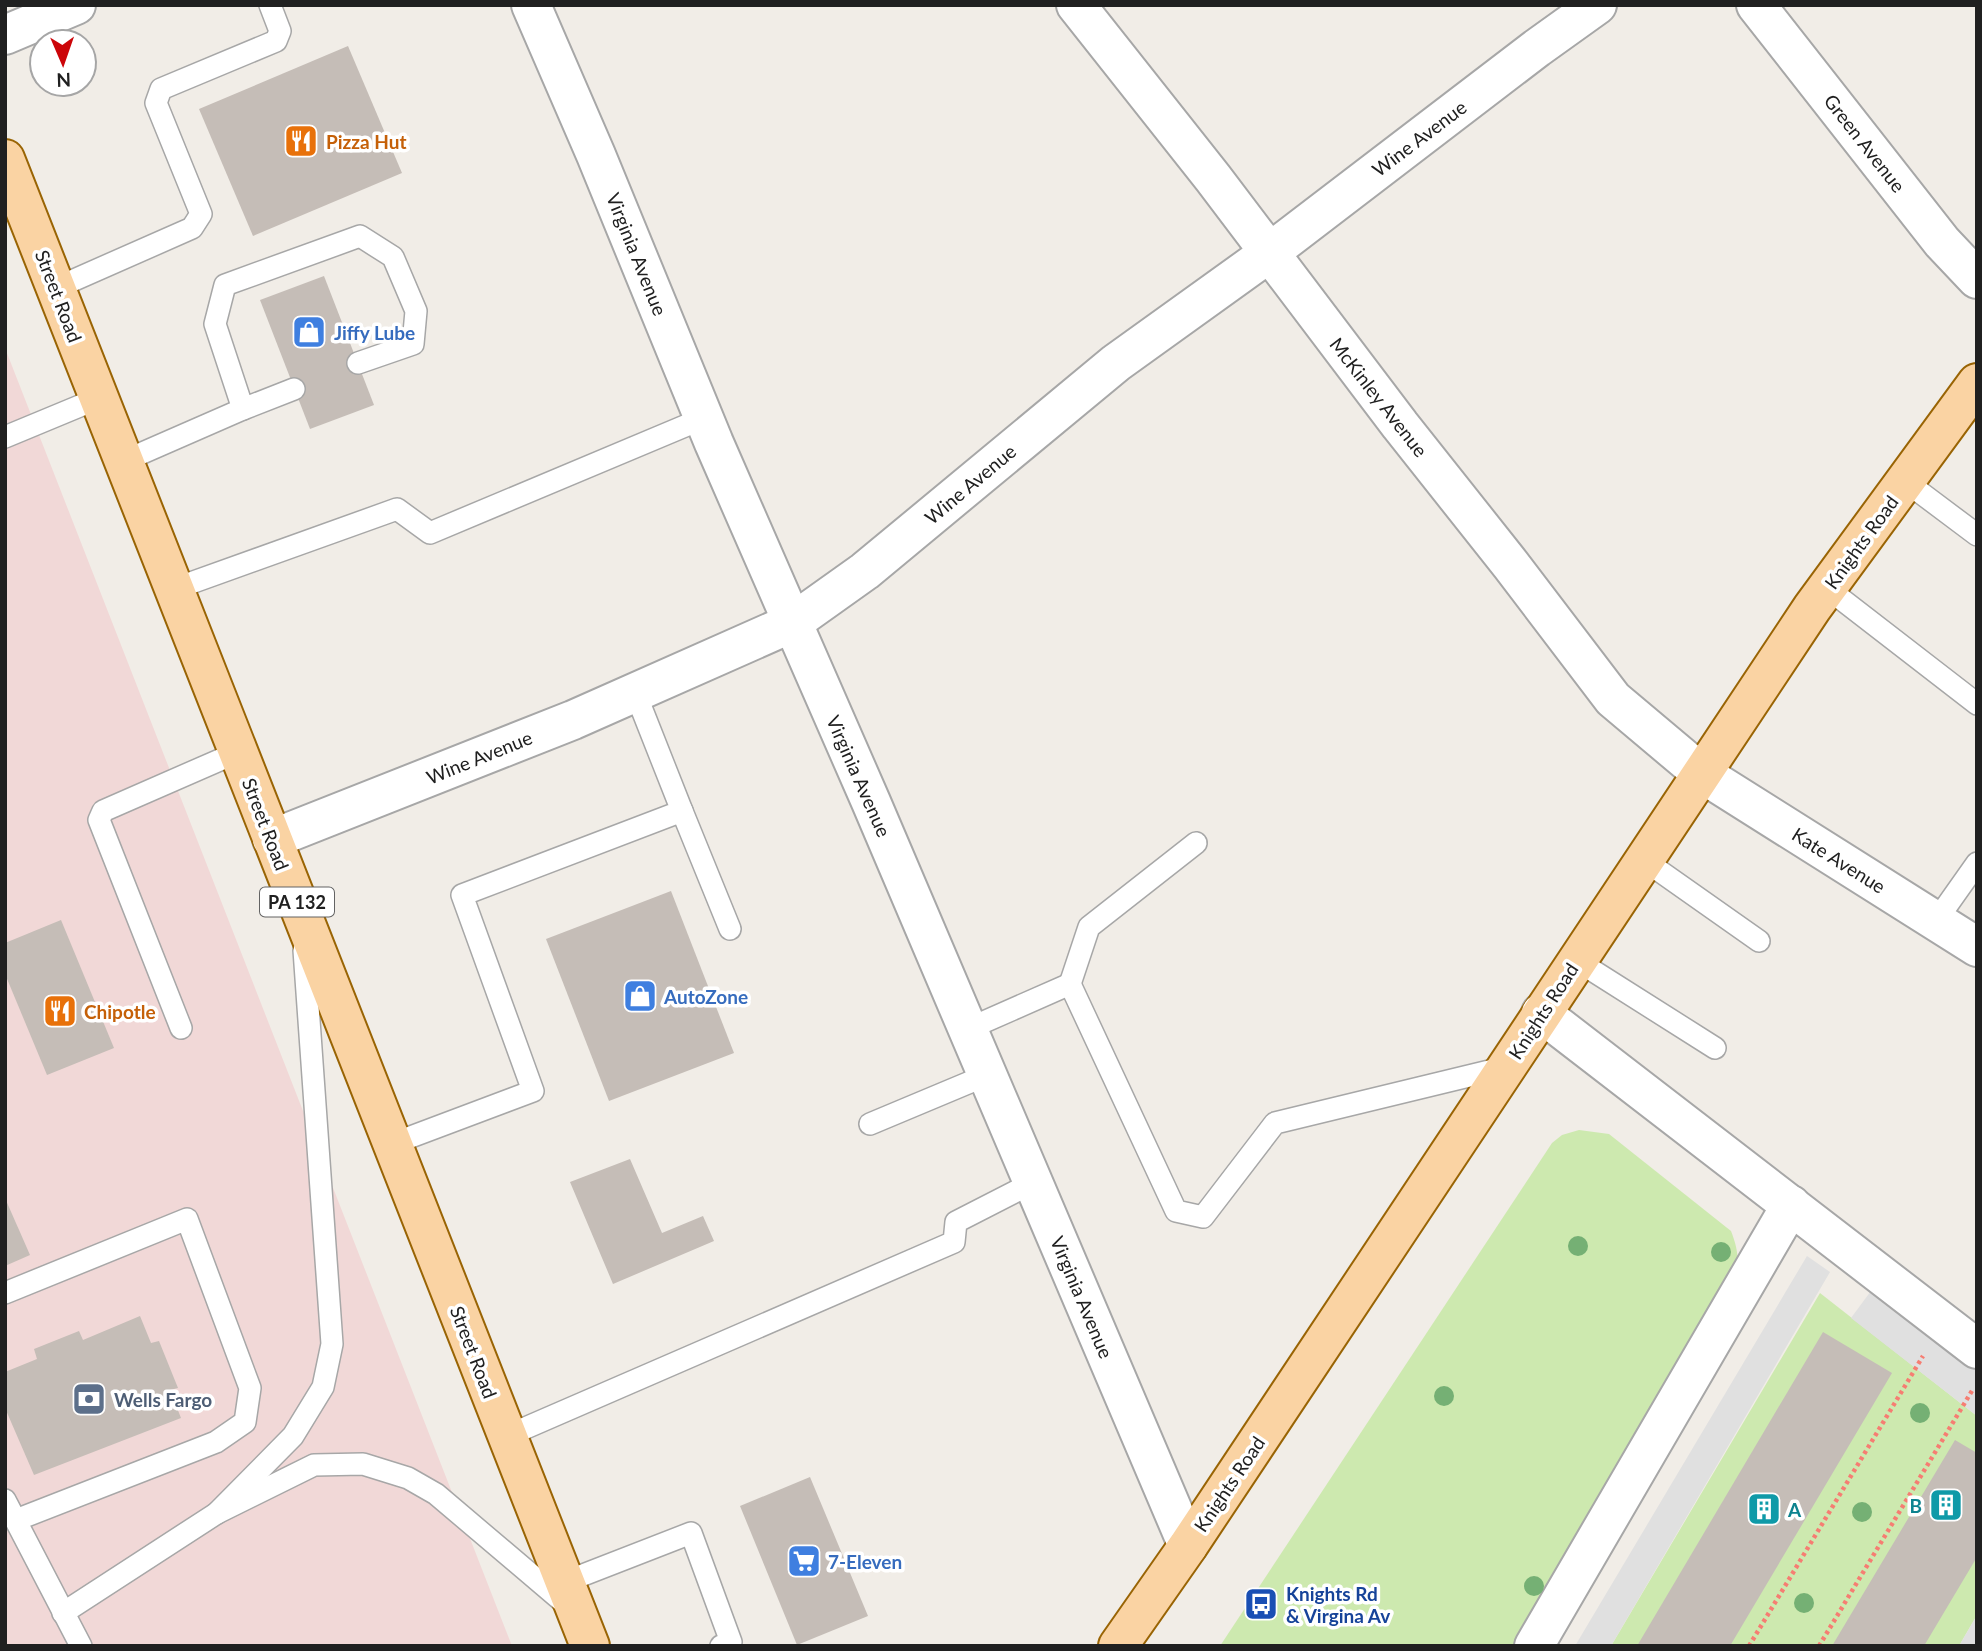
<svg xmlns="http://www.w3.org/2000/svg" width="1982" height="1651" viewBox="0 0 1982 1651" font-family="Lato,sans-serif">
<rect width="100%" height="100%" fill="#f1ede7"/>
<!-- commercial -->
<path fill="#f1d8d7" d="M5 348 512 1646H5Z"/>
<!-- grass -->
<g fill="#cde9af">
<path d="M1579 1130 1609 1134 1731 1231C1741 1257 1739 1267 1727 1291L1515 1646H1220L1552 1143 1562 1135Z"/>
<path d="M1820 1293 1977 1416V1615L1959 1646H1611Z"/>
</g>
<!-- parking -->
<g fill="#e0e0e0">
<path d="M1807 1256 1830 1272 1611 1646H1575Z"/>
<path d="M1871 1291 1977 1371V1416L1851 1318Z"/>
<path d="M1977 1615V1646H1959Z"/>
</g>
<!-- building -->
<g fill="#c5bdb7">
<path d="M348 46 402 173 253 236 199 109Z"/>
<path d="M324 276 374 405 310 429 260 300Z"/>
<path d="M671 891 734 1053 609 1101 546 939Z"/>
<path d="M61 920 114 1048 47 1075 5 974V943Z"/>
<path d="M630 1159 662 1233 703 1216 714 1241 613 1284 570 1182Z"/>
<path d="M5 1198 30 1255 5 1266Z"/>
<path d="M140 1316 151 1343 159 1341 178 1388 170 1390 181 1418 34 1475 5 1408V1372L37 1359 34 1349 79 1331 83 1340Z"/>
<path d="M1823 1332 1892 1373 1730 1646H1637Z"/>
<path d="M1955 1440 1977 1453V1557L1924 1646H1832Z"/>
<path d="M810 1477 868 1616 797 1645 740 1506Z"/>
</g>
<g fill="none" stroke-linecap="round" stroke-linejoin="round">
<defs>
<g id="service">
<path d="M56 288 192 228 201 214 156 103 161 89 276 41 280 31 270 5"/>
<path d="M294 389 243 409 215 324 225 285 360 236 393 257 416 311 413 344 358 363"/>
<path d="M5 437 99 398"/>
<path d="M124 461 243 409"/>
<path d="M1905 481 1977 535"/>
<path d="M1827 588 1977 704"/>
<path d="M174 589 397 509 430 533 704 418"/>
<path d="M682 811 730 929"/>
<path d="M1644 860 1759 941"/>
<path d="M1936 921 1977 863"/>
<path d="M1576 960 1715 1048"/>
<path d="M1070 984 1089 927 1196 843"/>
<path d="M181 1028 99 820 103 811 238 752"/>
<path d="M968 1029 1070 984 1176 1211 1203 1217 1275 1123 1506 1067"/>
<path d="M870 1124 987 1075"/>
<path d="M392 1144 533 1091 462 895 682 811 635 692"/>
<path d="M5 1293 187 1219 250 1388 245 1422 216 1442 16 1520"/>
<path d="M507 1436 954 1242 956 1222 1034 1182"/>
<path d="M5 1500 81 1646"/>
<path d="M217 1513 293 1436 323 1387 332 1344 304 950"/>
<path d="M565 1582 691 1533 731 1642 721 1646"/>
<path d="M63 1613 217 1513 314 1465 363 1464 408 1478 436 1494 568 1606"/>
</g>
<g id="minor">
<path d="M531 5 596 155 714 443 871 802 1188 1546"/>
<path d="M1076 5 1213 178 1400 425 1511 565 1613 699 1701 773 1977 947"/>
<path d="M1756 5 1942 242 1977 279"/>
<path d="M5 35 76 5"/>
<path d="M272 839 573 720 792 623 865 571 1116 363 1269 253 1537 48 1597 5"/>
<path d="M1541 1013 1977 1349"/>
<path d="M1534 1646 1791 1205"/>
</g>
<g id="primary">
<path d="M5 159 590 1646"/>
<path d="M1118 1646 1188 1546 1812 608 1977 383"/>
</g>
</defs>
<!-- service casing -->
<use href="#service" stroke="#a7a7a7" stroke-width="24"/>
<!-- minor casing -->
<use href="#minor" stroke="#a7a7a7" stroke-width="42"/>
<!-- primary casing -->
<use href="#primary" stroke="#996404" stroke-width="42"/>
<!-- path -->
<g stroke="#f67d72" stroke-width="4.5" stroke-dasharray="3.5 3.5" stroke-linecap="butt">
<path d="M1749 1646 1923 1356"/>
<path d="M1819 1646 1973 1389"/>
</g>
<!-- service -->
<use href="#service" stroke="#fff" stroke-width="21"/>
<!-- minor -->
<use href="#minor" stroke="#fff" stroke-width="38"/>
<!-- primary -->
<use href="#primary" stroke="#fad3a3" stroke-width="38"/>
</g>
<!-- trees -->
<g fill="#75b074">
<circle cx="1578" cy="1246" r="10"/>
<circle cx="1721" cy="1252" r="10"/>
<circle cx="1444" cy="1396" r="10"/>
<circle cx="1920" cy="1413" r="10"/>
<circle cx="1862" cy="1512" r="10"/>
<circle cx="1534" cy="1586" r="10"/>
<circle cx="1804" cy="1603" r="10"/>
</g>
<!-- icons -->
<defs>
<symbol id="restaurant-square" viewBox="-11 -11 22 22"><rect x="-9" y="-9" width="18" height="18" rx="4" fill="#e8710a" stroke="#fff"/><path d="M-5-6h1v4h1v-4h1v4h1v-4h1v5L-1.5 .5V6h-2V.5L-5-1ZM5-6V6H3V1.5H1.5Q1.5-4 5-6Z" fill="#fff"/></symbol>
<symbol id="shop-square" viewBox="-11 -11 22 22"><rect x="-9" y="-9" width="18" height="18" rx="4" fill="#3f7fe0" stroke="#fff"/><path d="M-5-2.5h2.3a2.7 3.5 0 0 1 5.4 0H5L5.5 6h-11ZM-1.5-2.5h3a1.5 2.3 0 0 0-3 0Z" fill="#fff"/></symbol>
<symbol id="bank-square" viewBox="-11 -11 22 22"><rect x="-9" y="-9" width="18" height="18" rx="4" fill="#5c6f8a" stroke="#fff"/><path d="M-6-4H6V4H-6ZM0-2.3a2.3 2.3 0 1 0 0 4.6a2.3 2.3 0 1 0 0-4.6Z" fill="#fff"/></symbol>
<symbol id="building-square" viewBox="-11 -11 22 22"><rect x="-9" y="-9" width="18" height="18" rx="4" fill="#0f9aa8" stroke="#fff"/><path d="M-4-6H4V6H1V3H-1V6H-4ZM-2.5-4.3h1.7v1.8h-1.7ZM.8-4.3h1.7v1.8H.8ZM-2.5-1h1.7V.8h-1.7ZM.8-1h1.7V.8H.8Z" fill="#fff"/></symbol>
<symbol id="supermarket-square" viewBox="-11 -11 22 22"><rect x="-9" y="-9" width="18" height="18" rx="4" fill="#3f7fe0" stroke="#fff"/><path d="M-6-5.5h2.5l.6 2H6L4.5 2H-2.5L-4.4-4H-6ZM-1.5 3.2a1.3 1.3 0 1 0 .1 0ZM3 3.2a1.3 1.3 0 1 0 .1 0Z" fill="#fff"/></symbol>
<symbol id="bus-square" viewBox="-11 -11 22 22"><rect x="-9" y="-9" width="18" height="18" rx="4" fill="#1a4fb4" stroke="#fff"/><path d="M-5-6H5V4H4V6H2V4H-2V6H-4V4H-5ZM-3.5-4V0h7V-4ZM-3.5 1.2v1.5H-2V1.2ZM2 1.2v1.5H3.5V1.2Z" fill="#fff"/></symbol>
</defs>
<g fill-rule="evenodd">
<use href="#restaurant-square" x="282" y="122" width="38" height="38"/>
<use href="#shop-square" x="290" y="313" width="38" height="38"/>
<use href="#shop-square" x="621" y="977" width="38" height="38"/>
<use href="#restaurant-square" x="41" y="992" width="38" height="38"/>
<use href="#bank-square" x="70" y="1380" width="38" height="38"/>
<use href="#building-square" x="1927" y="1486" width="38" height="38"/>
<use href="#building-square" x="1745" y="1490" width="38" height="38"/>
<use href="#supermarket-square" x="785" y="1542" width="38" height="38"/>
<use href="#bus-square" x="1242" y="1585" width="38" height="38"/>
</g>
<g text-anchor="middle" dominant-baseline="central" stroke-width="7" stroke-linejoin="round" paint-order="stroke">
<!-- shield labels -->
<rect fill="#fff" stroke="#636363" stroke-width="2" x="260" y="887.5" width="74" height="29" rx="5"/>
<g font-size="18" font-weight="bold" fill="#202020">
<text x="297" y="902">PA 132</text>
</g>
<!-- street labels -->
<g font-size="19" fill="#202020" stroke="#fff">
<text transform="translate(1419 138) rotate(-37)">Wine Avenue</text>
<text transform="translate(1865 143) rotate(52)">Green Avenue</text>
<text transform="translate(637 254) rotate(68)">Virginia Avenue</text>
<text transform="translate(59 296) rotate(69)">Street Road</text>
<text transform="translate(1379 397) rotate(52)">McKinley Avenue</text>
<text transform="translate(970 484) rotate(-40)">Wine Avenue</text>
<text transform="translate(1861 542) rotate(-54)">Knights Road</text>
<text transform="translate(479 757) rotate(-22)">Wine Avenue</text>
<text transform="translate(859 776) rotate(66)">Virginia Avenue</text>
<text transform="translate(266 824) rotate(69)">Street Road</text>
<text transform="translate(1839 860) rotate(32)">Kate Avenue</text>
<text transform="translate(1543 1011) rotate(-57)">Knights Road</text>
<text transform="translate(1082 1297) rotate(67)">Virginia Avenue</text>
<text transform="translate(474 1352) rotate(69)">Street Road</text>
<text transform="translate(1229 1484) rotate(-56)">Knights Road</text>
</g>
<!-- food labels -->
<g font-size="19" font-weight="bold" fill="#c56008" stroke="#fff" text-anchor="start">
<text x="326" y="141">Pizza Hut</text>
<text x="84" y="1011">Chipotle</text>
</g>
<!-- shop labels -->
<g font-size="19" font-weight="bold" fill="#366cbe" stroke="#fff" text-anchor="start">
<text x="334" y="332">Jiffy Lube</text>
<text x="664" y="996">AutoZone</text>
<text x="828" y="1561">7-Eleven</text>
</g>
<!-- service labels -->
<g font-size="19" font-weight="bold" fill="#4e5e75" stroke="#fff" text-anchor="start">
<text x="114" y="1399">Wells Fargo</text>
</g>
<!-- culture labels -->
<g font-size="19" font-weight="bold" fill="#0d838f" stroke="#fff" text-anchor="end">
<text x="1922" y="1505">B</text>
<text x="1788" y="1509" text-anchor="start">A</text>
</g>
<!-- transit labels -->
<g font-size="19" font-weight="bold" fill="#164399" stroke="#fff" text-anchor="start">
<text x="1286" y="1593">Knights Rd<tspan x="1286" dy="22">&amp; Virgina Av</tspan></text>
</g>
</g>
<!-- border -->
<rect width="1982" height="1651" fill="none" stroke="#202020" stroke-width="14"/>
<!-- north arrow -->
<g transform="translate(63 63) rotate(178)"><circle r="33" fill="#ffffff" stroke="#a6a6a6" stroke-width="2"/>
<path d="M0-5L12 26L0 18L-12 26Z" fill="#cc0509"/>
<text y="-10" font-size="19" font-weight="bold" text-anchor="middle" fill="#202020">N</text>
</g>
</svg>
